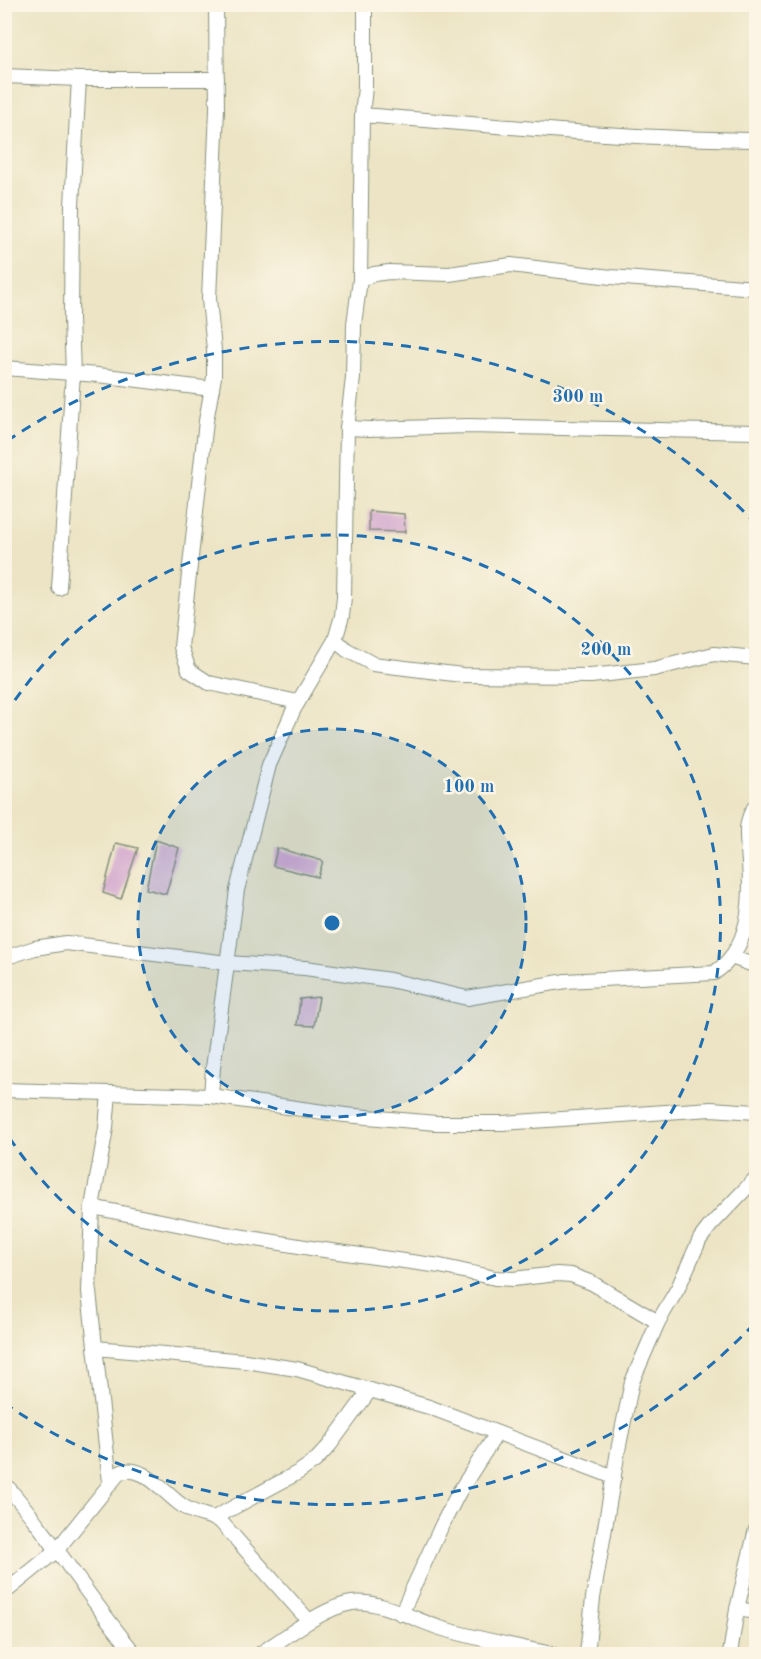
<svg xmlns="http://www.w3.org/2000/svg" width="761" height="1659" viewBox="0 0 761 1659" font-family="'Old Standard TT',serif">
<rect width="100%" height="100%" fill="#fcf5e5"/>
<filter id="ink" filterUnits="userSpaceOnUse"><feTurbulence type="fractalNoise" baseFrequency=".0167" numOctaves="2"/><feDisplacementMap in="SourceGraphic" scale="12" xChannelSelector="R" yChannelSelector="G"/><feConvolveMatrix kernelMatrix="1 2 1 2 8 2 1 2 1" color-interpolation-filters="sRGB"/></filter>
<filter id="wash" filterUnits="userSpaceOnUse"><feTurbulence type="fractalNoise" baseFrequency=".008" numOctaves="4" result="noise"/><feDisplacementMap in="SourceGraphic" scale="24" xChannelSelector="R" yChannelSelector="G"/><feGaussianBlur stdDeviation="1.35" result="paint"/><feColorMatrix in="noise" values="0 0 0 0 0 0 0 0 0 0 0 0 0 0 0 0 0 1.4 0 .05"/><feComposite in="paint" operator="in"/></filter>
<g filter="url(#wash)">
<rect width="100%" height="100%" fill="#ece4c4"/>
<g id="blocks">
<!-- building -->
<g fill="#d4aacf">
<path d="M369 511 404 514 405 532 369 531Z"/>
<path d="M156 840 179 848 166 894 146 889Z"/>
<path d="M116 843 138 848 121 899 103 893Z"/>
<path d="M277 848 323 861 318 877 273 866Z"/>
<path d="M319 997 314 1026 297 1025 300 999Z"/>
</g>
</g>
</g>
<g filter="url(#ink)">
<use href="#blocks" fill-opacity="0" stroke="#86907c" stroke-width="1.5"/>
<g fill="none" stroke-linecap="round" stroke-linejoin="round">
<defs>
<g id="street">
<path d="M216 4 217 109 209 299 214 350V377L206 421 181 647 189 670 209 683 298 702"/>
<path d="M4 76 79 79H217"/>
<path d="M362 115C493 125 624 139 756 140"/>
<path d="M360 280 374 274 389 272 449 274 511 265 611 277 756 288"/>
<path d="M4 368 98 375 212 389"/>
<path d="M347 428 369 429 467 426 756 432"/>
<path d="M59 588 73 373 71 319 72 205 79 79"/>
<path d="M335 640 347 650 373 664 462 675 591 676 654 669 714 654 756 658"/>
<path d="M731 957 756 966"/>
<path d="M4 958 35 948 66 943 227 963 305 968 390 980 467 998 566 981 714 973C750 949 752 902 749 863 748 841 742 824 756 805"/>
<path d="M4 1090 109 1093"/>
<path d="M211 1096 213 1068 237 890 269 765 294 709 335 640 342 616 344 597 347 428 353 378 354 324 360 280 362 115 365 87V4"/>
<path d="M92 1207 89 1292 110 1482"/>
<path d="M658 1322 592 1283 571 1275 557 1274 513 1279 495 1278 440 1266 317 1249 226 1234 92 1207 106 1128 109 1093 211 1096 345 1115 436 1123H502L711 1109 756 1112"/>
<path d="M95 1348 245 1361 297 1369 429 1407 614 1477"/>
<path d="M4 1483C52 1537 89 1599 135 1654"/>
<path d="M214 1518 299 1472 315 1461 329 1446 370 1390"/>
<path d="M4 1593 56 1551 118 1474C142 1459 167 1498 186 1508 197 1515 210 1515 221 1522L309 1621"/>
<path d="M737 1609 756 1612"/>
<path d="M401 1614 442 1525 459 1492 497 1433"/>
<path d="M260 1654C284 1638 324 1607 352 1603 378 1599 415 1620 440 1628 477 1639 515 1646 552 1654"/>
<path d="M587 1654 593 1598 619 1445 632 1382 658 1322 678 1288 700 1239 710 1226 756 1178"/>
<path d="M730 1654 737 1609 756 1529"/>
</g>
</defs>
<!-- street casing -->
<use href="#street" stroke="#86907c" stroke-width="16"/>
<!-- street -->
<use href="#street" stroke="#fff" stroke-width="14"/>
</g>
</g>
<!-- distance rings -->
<circle cx="332" cy="923" r="194" fill="#1f6fb2" fill-opacity=".12"/>
<g fill="none" stroke="#1f6fb2" stroke-width="3" stroke-dasharray="10 8">
<circle cx="332" cy="923" r="194"/>
<path d="M5 715A388 388 0 1 1 5 1131"/>
<path d="M754 1324A582 582 0 0 1 7 1405M7 441A582 582 0 0 1 754 522"/>
</g>
<circle cx="332" cy="923" r="9" fill="#1f6fb2" stroke="#fcf5e5" stroke-width="3"/>
<g font-size="18" text-anchor="middle" font-weight="bold" fill="#1f6fb2" stroke="#fcf5e5" stroke-width="5" stroke-linejoin="round" paint-order="stroke">
<text x="578" y="402">300 m</text>
<text x="606" y="655">200 m</text>
<text x="469" y="792">100 m</text>
</g>
<!-- margin -->
<rect width="761" height="1659" fill="none" stroke="#fcf5e5" stroke-width="24"/>
</svg>
